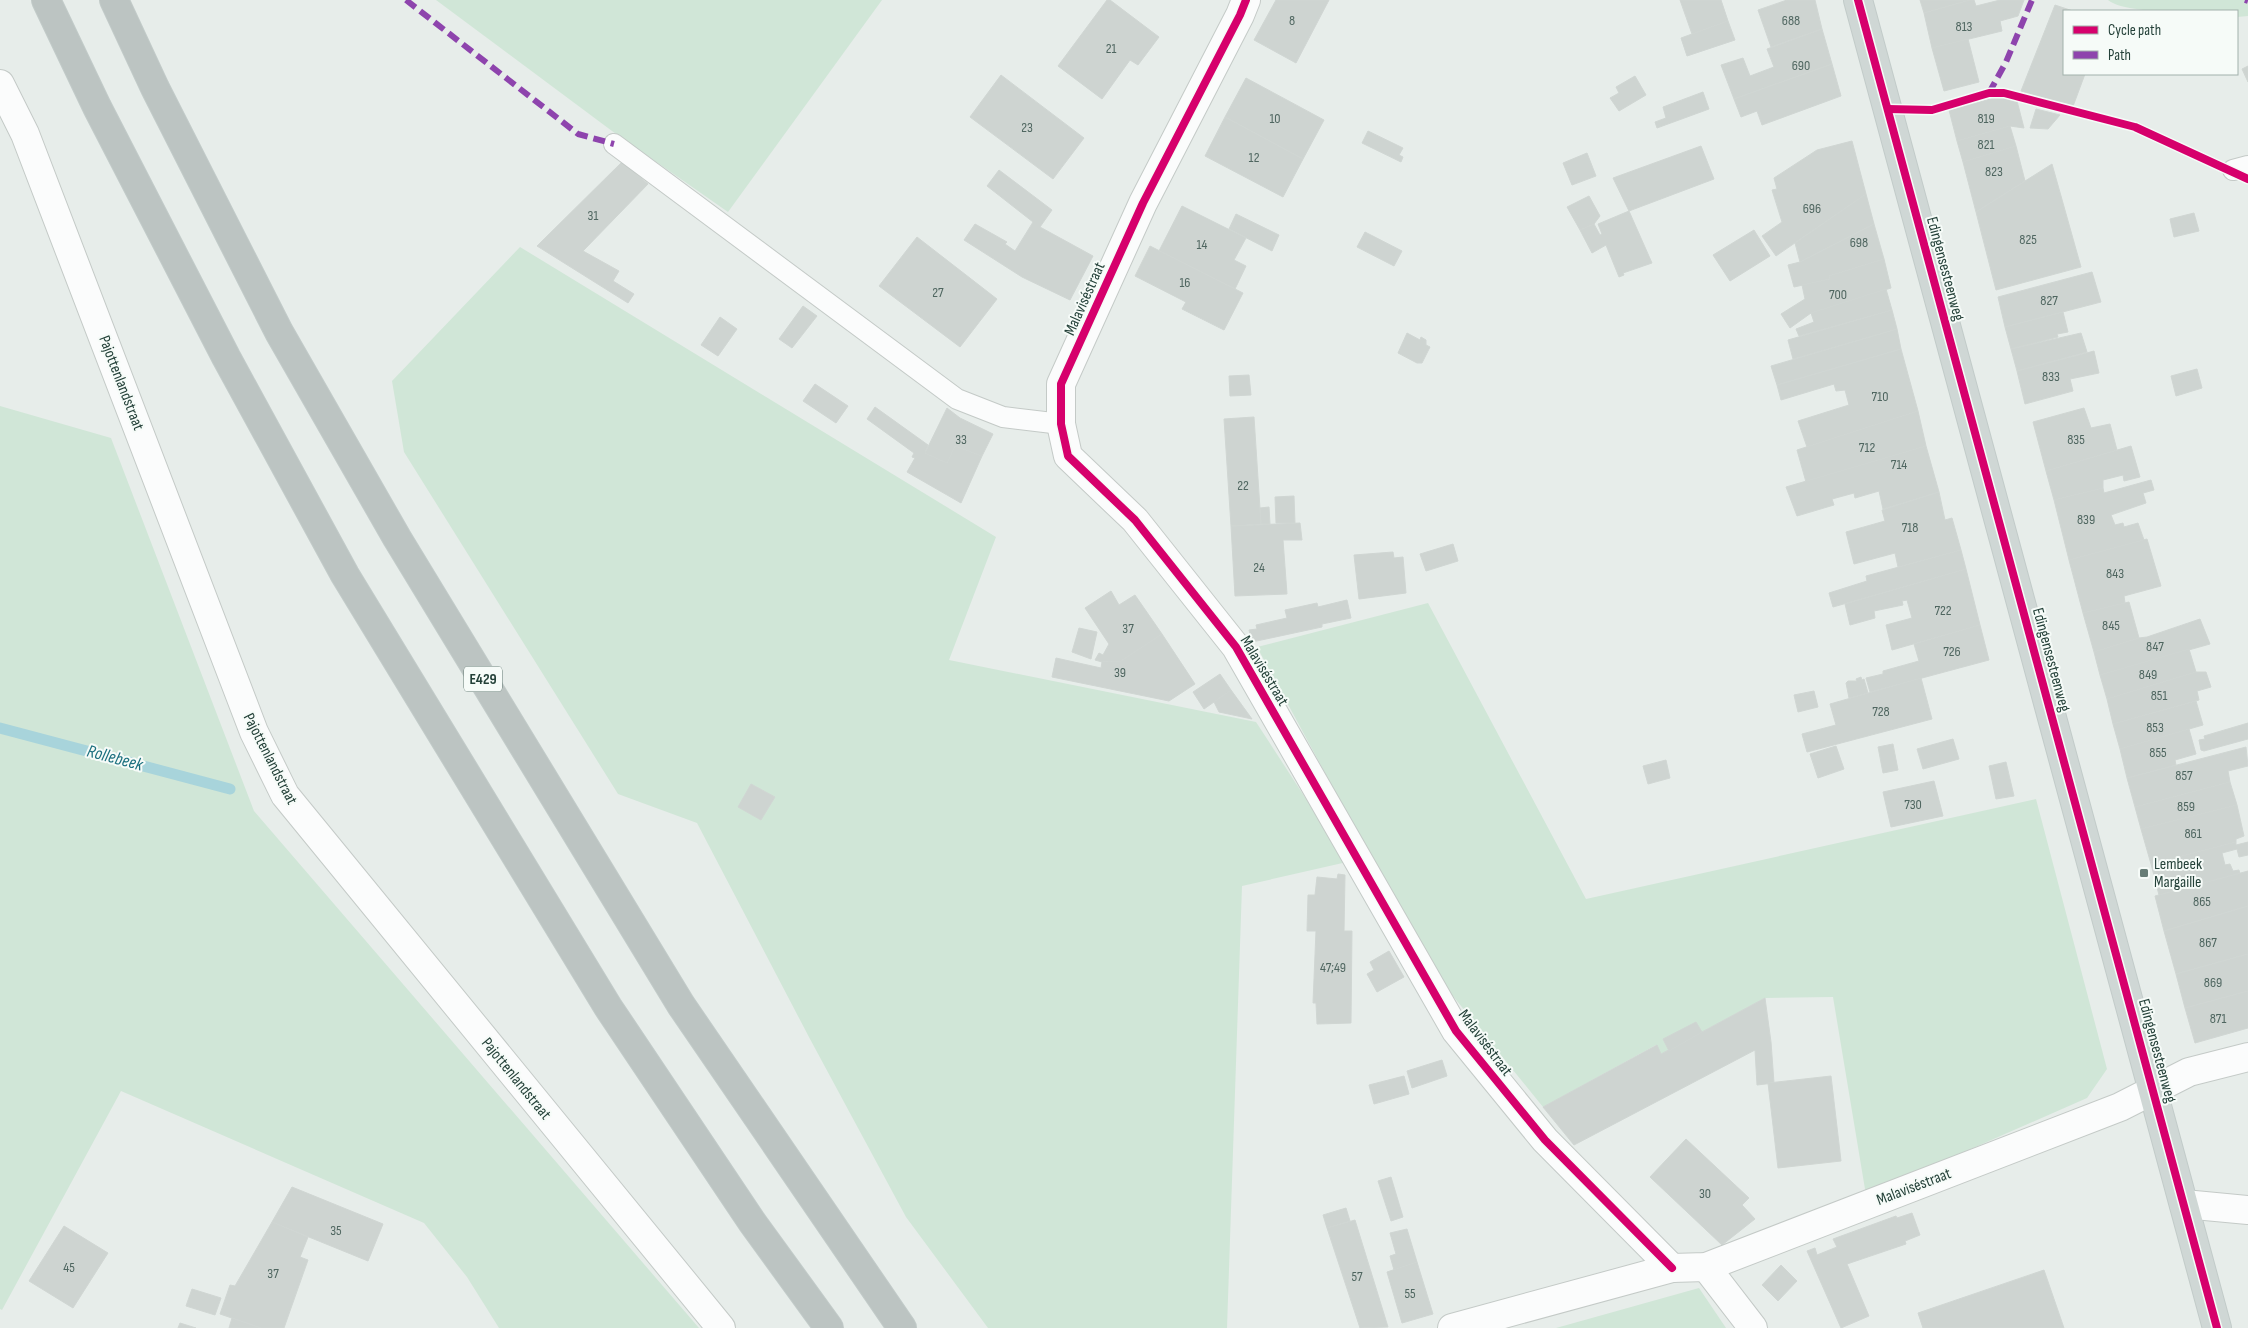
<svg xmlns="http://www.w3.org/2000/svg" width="2248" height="1328" viewBox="0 0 2248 1328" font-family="'Sofia Sans Condensed',sans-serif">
<rect width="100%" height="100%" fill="#e7edea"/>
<!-- green -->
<g fill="#d0e6d7">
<path d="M436 0H882L728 212 612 131Z"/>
<path d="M2108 0H2248V16L2237 17V11C2209 11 2127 16 2108 0Z"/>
<path d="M520 247 996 537 949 660 1256 722 1347 862 1242 886 1227 1328H988L906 1217 810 1039 697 823 618 794 404 452 392 381Z"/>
<path d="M0 406 111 438 254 811 699 1328H499L467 1277 424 1223 121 1091 2 1310 0 1309Z"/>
<path d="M1428 603 1586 899 2036 799 2107 1069 2087 1098 1866 1195 1833 997 1765 998 1661 1054 1656 1045 1543 1107 1431 969 1257 647Z"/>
<path d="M1699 1288 1726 1328H1556Z"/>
</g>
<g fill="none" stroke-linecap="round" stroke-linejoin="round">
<!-- stream -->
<path stroke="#a8d4db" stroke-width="11" d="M0 728 230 789"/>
</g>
<!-- building -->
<g fill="#ced4d1" stroke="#d0d6d3">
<path d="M1107 0H1110L1159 37 1138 65 1130 60 1102 99 1058 66Z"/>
<path d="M1276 0H1329L1296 63 1254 40Z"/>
<path d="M1680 0H1721L1728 21 1692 34Z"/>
<path d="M1787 0H1815L1822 29 1771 47 1758 10Z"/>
<path d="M1920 0H1970L1924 13Z"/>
<path d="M1970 0H1974L1976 6 2000 0H2024L2018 16 2000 21 2002 31 1932 48 1924 13Z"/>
<path d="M2055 5 2073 11H2064V74H2085L2072 109 2021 91Z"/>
<path d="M1728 21 1735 40 1687 56 1681 38Z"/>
<path d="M1822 29 1832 64 1734 99 1721 65 1743 58 1750 76 1774 67 1767 49Z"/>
<path d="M1968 39 1979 82 1944 91 1932 48Z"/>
<path d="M1832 64 1841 96 1762 125 1757 111 1741 117 1734 99Z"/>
<path d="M2248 66V82L2242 69Z"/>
<path d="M1001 75 1084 138 1053 179 970 117Z"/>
<path d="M1635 76 1646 95 1619 111 1610 98 1619 93 1616 87Z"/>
<path d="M1246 78 1324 120 1303 159 1225 117Z"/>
<path d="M1703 92 1709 109 1657 128 1655 122 1666 118 1663 107Z"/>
<path d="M2002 96 2017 101 2024 128 2010 126 1957 141 1949 110Z"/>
<path d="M2036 109 2060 115 2048 129 2030 128Z"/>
<path d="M1225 117 1303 159 1283 197 1205 156Z"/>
<path d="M2010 126 2016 146 1963 162 1957 141Z"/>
<path d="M1368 131 1403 148 1399 155 1403 157 1401 162 1362 143Z"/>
<path d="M1852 141 1866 194 1776 256 1762 236 1782 222 1772 190 1777 189 1774 178 1817 150Z"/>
<path d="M1701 146 1714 179 1629 211 1613 178Z"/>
<path d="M2016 146 2025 181 1976 212 1963 162Z"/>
<path d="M1587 153 1596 176 1572 185 1563 163Z"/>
<path d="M622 162 648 184 583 251 619 271 613 281 634 294 628 303 537 246Z"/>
<path d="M2052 164 2081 267 1996 290 1976 212Z"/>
<path d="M999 170 1052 210 1040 227 1093 256 1070 300 1022 277 964 240 975 224 1007 242 1005 244 1015 251 1033 222 987 186Z"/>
<path d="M1866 194 1874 224 1800 262 1795 243Z"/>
<path d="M1589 196 1600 216 1594 224 1580 230 1567 207Z"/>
<path d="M1182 206 1246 238 1234 260 1246 266 1235 289 1159 251Z"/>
<path d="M1629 211 1652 263 1623 273 1624 275 1619 277 1606 245 1592 253 1580 230 1594 224 1600 235 1602 234 1598 224Z"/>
<path d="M2194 213 2199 231 2174 237 2170 219Z"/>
<path d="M1236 214 1279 235 1272 251 1229 229Z"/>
<path d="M1874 224 1884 259 1829 276 1830 279 1794 287 1788 265 1800 262Z"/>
<path d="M1754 230 1770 256 1730 281 1713 255Z"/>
<path d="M1365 232 1402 251 1394 266 1357 247Z"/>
<path d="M917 237 997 299 960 347 879 286Z"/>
<path d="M1150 246 1243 293 1224 330 1182 309 1186 302 1135 276Z"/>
<path d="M1884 259 1891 288 1811 313 1790 328 1781 314 1805 299 1802 285 1830 279 1829 276Z"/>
<path d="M2092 272 2101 302 2005 327 1998 297Z"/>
<path d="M1886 289 1892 310 1799 336 1796 329 1814 322 1811 313Z"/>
<path d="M803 306 817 316 792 348 779 339Z"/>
<path d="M1892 310 1897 329 1793 359 1788 340Z"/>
<path d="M2063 312 2068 332 2057 334 2058 337 2011 349 2005 327Z"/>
<path d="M720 317 737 329 718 356 701 345Z"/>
<path d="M1897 329 1901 349 1777 385 1771 366Z"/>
<path d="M1407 333 1420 340 1421 337 1426 340V345L1430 347 1422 363H1417L1398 353Z"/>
<path d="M2081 333 2087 352 2017 371 2011 349Z"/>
<path d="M1901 349 1918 411 1807 447 1798 421 1849 405 1845 390 1836 391 1834 384 1781 400 1777 385Z"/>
<path d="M2094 351 2099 373 2070 379 2073 391 2025 404 2017 371Z"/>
<path d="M2197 369 2202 388 2176 396 2171 376Z"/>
<path d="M1249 375 1251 395 1230 396 1229 376Z"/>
<path d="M815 384 848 406 836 423 803 401Z"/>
<path d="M875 407 928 445 925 453 947 463 955 446 982 456 961 503 907 472 915 458 912 457 914 453 867 419Z"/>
<path d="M947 408 960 418 993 434 982 456 955 446 947 463 925 453Z"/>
<path d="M2084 408 2091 428 2110 424 2117 450 2046 471 2033 422Z"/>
<path d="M1918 411 1926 446 1806 482 1797 450Z"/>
<path d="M1254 417 1261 524 1231 526 1224 419Z"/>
<path d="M1926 446 1939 492 1883 509 1879 491 1855 498 1854 493 1832 499 1834 505 1797 516 1786 487Z"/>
<path d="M2131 446 2140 477 2124 481 2123 475 2103 480V488L2054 500 2046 471Z"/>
<path d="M2151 480 2154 490 2143 493 2146 503 2111 515 2115 525 2123 523 2124 527 2138 523 2144 540 2069 560 2054 500 2103 488 2104 493Z"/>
<path d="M1939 492 1945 520 1952 518 1961 550 1898 567 1895 553 1854 564 1846 532 1885 521 1882 510Z"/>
<path d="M1294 496 1295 523H1276L1275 497Z"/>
<path d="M1269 507 1270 524H1261L1260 508Z"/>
<path d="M1300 523 1302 540H1283L1287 594 1235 596 1231 526Z"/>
<path d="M2147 539 2161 586 2124 596 2125 603 2083 613 2069 560Z"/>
<path d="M1453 544 1458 561 1426 571 1420 554Z"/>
<path d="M1961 550 1966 569 1833 607 1829 593 1867 581 1866 576Z"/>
<path d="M1393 552 1394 558 1403 557 1406 593 1359 599 1354 555Z"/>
<path d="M1966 569 1980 625 1892 650 1886 625 1912 618 1907 600 1902 601 1903 605 1874 611 1875 618 1850 625 1845 604Z"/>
<path d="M1111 591 1119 605 1135 595 1162 634 1121 661 1102 662 1095 660 1099 653 1103 655 1109 644 1085 608Z"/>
<path d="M1347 600 1351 618 1322 624V627L1252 642 1249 630 1257 629 1256 625 1287 618 1285 610 1317 603 1318 607Z"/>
<path d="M2129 602 2139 638 2094 652 2083 613Z"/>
<path d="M2200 619 2210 644 2100 675 2094 652 2139 638 2147 637Z"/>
<path d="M1980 625 1989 660 1870 692 1866 678 1883 674V671L1919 661 1914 644Z"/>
<path d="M1079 628 1097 632 1091 659 1072 652Z"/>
<path d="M1162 634 1195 684 1169 701 1052 677 1056 658 1101 668 1102 662 1121 661Z"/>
<path d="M2189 649 2196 672 2107 699 2100 675Z"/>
<path d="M2196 672H2206L2211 687 2197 691 2199 700 2113 724 2107 699Z"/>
<path d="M1220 674 1231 690 1204 709 1193 692Z"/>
<path d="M1861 677 1862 680 1864 679 1868 693 1849 698 1846 683 1848 681H1857L1856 679Z"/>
<path d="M1921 678 1932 719 1807 752 1802 734 1836 725 1830 704Z"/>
<path d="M1231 690 1252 719 1219 712 1214 702Z"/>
<path d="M1814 691 1818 707 1798 712 1794 695Z"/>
<path d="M2196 701 2203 725 2120 749 2113 724Z"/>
<path d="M2248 723V739L2204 751 2201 750 2199 740 2205 739 2204 736Z"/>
<path d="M2189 729 2196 754 2175 760 2176 765 2127 778 2120 749Z"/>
<path d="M1953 739 1959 759 1923 769 1917 749Z"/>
<path d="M1893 744 1898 770 1883 773 1878 747Z"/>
<path d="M1836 746 1844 769 1818 778 1810 754Z"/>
<path d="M2246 747 2248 766 2228 771 2230 782 2135 807 2127 778Z"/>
<path d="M1666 760 1670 778 1648 784 1643 766Z"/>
<path d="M2006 762 2014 796 1996 799 1989 766Z"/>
<path d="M1934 781 1943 816 1891 827 1883 792Z"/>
<path d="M2230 782 2237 805 2141 829 2135 807Z"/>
<path d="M751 784 775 797 761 820 738 807Z"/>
<path d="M2237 805 2244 836 2236 839V842L2151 864 2141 829Z"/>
<path d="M2236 842V845L2248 842V855L2239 857 2237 849 2222 853 2225 865 2230 864 2233 871 2239 870 2240 874 2159 895 2151 864Z"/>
<path d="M2248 871V906L2164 931 2155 896Z"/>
<path d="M1338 874 1345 875 1344 931H1352L1351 1023 1317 1024 1316 1003H1313L1316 931H1307L1308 895H1315L1317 877 1337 879Z"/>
<path d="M2248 906V954L2176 974 2164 931Z"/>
<path d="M1389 951 1404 977 1377 992 1367 974 1374 970 1370 962Z"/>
<path d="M2248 954V991L2185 1008 2176 974Z"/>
<path d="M2248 991V1028L2195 1043 2185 1008Z"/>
<path d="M1765 998 1771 1042 1774 1083 1757 1085 1755 1050 1574 1145 1543 1107 1657 1045 1661 1054Z"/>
<path d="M1696 1022 1702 1032 1669 1051 1663 1039Z"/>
<path d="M1442 1060 1447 1076 1412 1088 1407 1071Z"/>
<path d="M1404 1076 1409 1094 1374 1104 1369 1085Z"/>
<path d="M1831 1076 1841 1161 1778 1168 1768 1083Z"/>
<path d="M1686 1139 1749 1198 1742 1205 1755 1219 1722 1245 1650 1177Z"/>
<path d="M1391 1177 1403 1217 1391 1221 1378 1181Z"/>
<path d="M292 1187 383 1224 368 1261 272 1222Z"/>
<path d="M1346 1208 1350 1221 1327 1228 1323 1215Z"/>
<path d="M1912 1213 1920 1235 1905 1241 1906 1244 1847 1264 1869 1316 1841 1328 1807 1251 1815 1248 1817 1255 1837 1247 1833 1239 1896 1216 1897 1218Z"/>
<path d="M1355 1220 1388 1327 1360 1328 1327 1228Z"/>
<path d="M272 1222 308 1237 300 1257 308 1260 284 1328H261L220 1314 230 1285 235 1286Z"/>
<path d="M64 1226 108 1253 73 1308 29 1281Z"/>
<path d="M1407 1229 1417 1262 1394 1270 1390 1256 1396 1254 1390 1233Z"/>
<path d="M1417 1262 1433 1314 1402 1323 1387 1272Z"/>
<path d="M1781 1265 1797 1281 1778 1301 1762 1285Z"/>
<path d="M2044 1270 2064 1328H1923L1918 1313Z"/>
<path d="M192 1289 221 1298 215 1315 186 1306Z"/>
<path d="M232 1318 261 1328H229Z"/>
<path d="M180 1323 196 1328H178Z"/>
</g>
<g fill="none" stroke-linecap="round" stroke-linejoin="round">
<defs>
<g id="lane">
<path d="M614 144 957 399 1003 417 1061 424"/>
<path d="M2233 170 2248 166"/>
</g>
<g id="street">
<path d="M1246 0 1240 15 1143 203 1061 384V424L1068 456 1135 520 1236 647 1456 1031 1545 1140 1672 1268"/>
<path d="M0 84 25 134 254 732 285 795 721 1328"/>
<path d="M2184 1204 2248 1210"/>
<path d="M1706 1267 1753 1328"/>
<path d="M1452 1328 1672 1268 1706 1267 2120 1107 2189 1072 2248 1057"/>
</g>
<path id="primary" d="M1858 0 2217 1328"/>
<g id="highway">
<path d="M46 0 97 107 226 357 345 575 608 1007 752 1222 829 1328"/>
<path d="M114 0 155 88 279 332 397 538 681 1005 902 1328"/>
</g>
</defs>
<!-- lane casing -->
<use href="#lane" stroke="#c4cac7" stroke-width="22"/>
<!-- street casing -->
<use href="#street" stroke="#c4cac7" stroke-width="30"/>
<!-- primary casing -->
<use href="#primary" stroke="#c2cbc9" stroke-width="30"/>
<!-- highway casing -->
<use href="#highway" stroke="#c2cbc9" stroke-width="30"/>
<!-- lane -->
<use href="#lane" stroke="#fbfcfc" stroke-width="20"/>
<!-- street -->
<use href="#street" stroke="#fbfcfc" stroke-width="28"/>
<!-- primary -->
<use href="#primary" stroke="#cfd7d5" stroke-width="28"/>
<!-- highway -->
<use href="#highway" stroke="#bcc4c2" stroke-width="28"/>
<!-- quiet -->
<g stroke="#8e44ad" stroke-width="6" stroke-dasharray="12 6" stroke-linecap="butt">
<path d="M406 0 578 134 614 144"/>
<path d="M2245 0 2248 1"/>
<path d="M1989 93 2006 62 2032 0"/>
</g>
<defs>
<g id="cycleway">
<path d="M1246 0 1240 15 1143 203 1061 384V424L1068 456 1135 520 1236 647 1456 1031 1545 1140 1672 1268"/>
<path d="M1858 0 2217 1328"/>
<path d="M1888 109 1932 110 1989 93H2004L2135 127 2248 179"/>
</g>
</defs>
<!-- cycleway casing -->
<use href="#cycleway" stroke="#f6fbf8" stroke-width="11"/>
<!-- cycleway -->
<use href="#cycleway" stroke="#d6006c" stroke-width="8"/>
</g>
<!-- markers -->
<rect fill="#687d77" stroke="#f6fbf8" stroke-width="2" x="2139" y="868" width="10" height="10" rx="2.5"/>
<g text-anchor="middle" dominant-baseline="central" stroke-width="4" stroke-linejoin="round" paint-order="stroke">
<!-- number labels -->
<g font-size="14" fill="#4f6660">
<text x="1292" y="20">8</text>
<text x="1791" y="20">688</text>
<text x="1964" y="26">813</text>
<text x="1111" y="48">21</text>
<text x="1801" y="65">690</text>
<text x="1275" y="118">10</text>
<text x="1986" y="118">819</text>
<text x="1027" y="127">23</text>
<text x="1986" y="144">821</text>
<text x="1254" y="157">12</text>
<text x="1994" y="171">823</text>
<text x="1812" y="208">696</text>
<text x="593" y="215">31</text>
<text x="2028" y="239">825</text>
<text x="1859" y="242">698</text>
<text x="1202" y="244">14</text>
<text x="1185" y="282">16</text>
<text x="938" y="292">27</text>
<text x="1838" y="294">700</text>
<text x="2049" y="300">827</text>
<text x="2051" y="376">833</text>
<text x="1880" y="396">710</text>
<text x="961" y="439">33</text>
<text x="2076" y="439">835</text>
<text x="1867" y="447">712</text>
<text x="1899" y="464">714</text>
<text x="1243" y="485">22</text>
<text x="2086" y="519">839</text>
<text x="1910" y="527">718</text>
<text x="1259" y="567">24</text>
<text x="2115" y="573">843</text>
<text x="1943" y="610">722</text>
<text x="2111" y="625">845</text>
<text x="1128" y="628">37</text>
<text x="2155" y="646">847</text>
<text x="1952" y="651">726</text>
<text x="1120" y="672">39</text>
<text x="2148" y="674">849</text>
<text x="2159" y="695">851</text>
<text x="1881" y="711">728</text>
<text x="2155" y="727">853</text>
<text x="2158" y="752">855</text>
<text x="2184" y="775">857</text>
<text x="1913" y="804">730</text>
<text x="2186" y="806">859</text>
<text x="2193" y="833">861</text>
<text x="2202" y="901">865</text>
<text x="2208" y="942">867</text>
<text x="1333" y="967">47;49</text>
<text x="2213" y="982">869</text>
<text x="2218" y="1018">871</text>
<text x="1705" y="1193">30</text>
<text x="336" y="1230">35</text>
<text x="69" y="1267">45</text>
<text x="273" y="1273">37</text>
<text x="1357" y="1276">57</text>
<text x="1410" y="1293">55</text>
</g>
<!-- shield labels -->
<rect fill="#f6fbf8" stroke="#637972" stroke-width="1" x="464" y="666.5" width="38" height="25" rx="4"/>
<g font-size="15" font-weight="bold" fill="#244139">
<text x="483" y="679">E429</text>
</g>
<!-- street labels -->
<g font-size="16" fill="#244139" stroke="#f6fbf8">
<text transform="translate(1945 269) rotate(75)">Edingensesteenweg</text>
<text transform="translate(1085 299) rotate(-66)">Malaviséstraat</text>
<text transform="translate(121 383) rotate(69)">Pajottenlandstraat</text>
<text transform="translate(2051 660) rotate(75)">Edingensesteenweg</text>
<text transform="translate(1264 671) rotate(59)">Malaviséstraat</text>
<text transform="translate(270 759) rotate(63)">Pajottenlandstraat</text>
<text transform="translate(1485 1043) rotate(53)">Malaviséstraat</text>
<text transform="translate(2157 1051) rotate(75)">Edingensesteenweg</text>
<text transform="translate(516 1079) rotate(51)">Pajottenlandstraat</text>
<text transform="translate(1914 1187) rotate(-21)">Malaviséstraat</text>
</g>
<!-- poi labels -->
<g font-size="16" fill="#244139" stroke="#f6fbf8" text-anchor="start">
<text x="2154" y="864">Lembeek<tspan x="2154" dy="18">Margaille</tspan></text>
</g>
<!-- water labels -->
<g font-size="18" font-style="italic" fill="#1c707f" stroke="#f6fbf8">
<text transform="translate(115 758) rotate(15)">Rollebeek</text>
</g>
</g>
<!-- legend -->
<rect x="2063" y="10" width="175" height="65" fill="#f6fbf8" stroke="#a2b1ac"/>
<rect x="2073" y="26" width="25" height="8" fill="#d6006c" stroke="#a2b1ac"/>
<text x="2108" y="35" font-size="15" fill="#244139">Cycle path</text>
<rect x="2073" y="51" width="25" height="8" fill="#8e44ad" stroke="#a2b1ac"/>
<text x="2108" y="60" font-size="15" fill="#244139">Path</text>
</svg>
